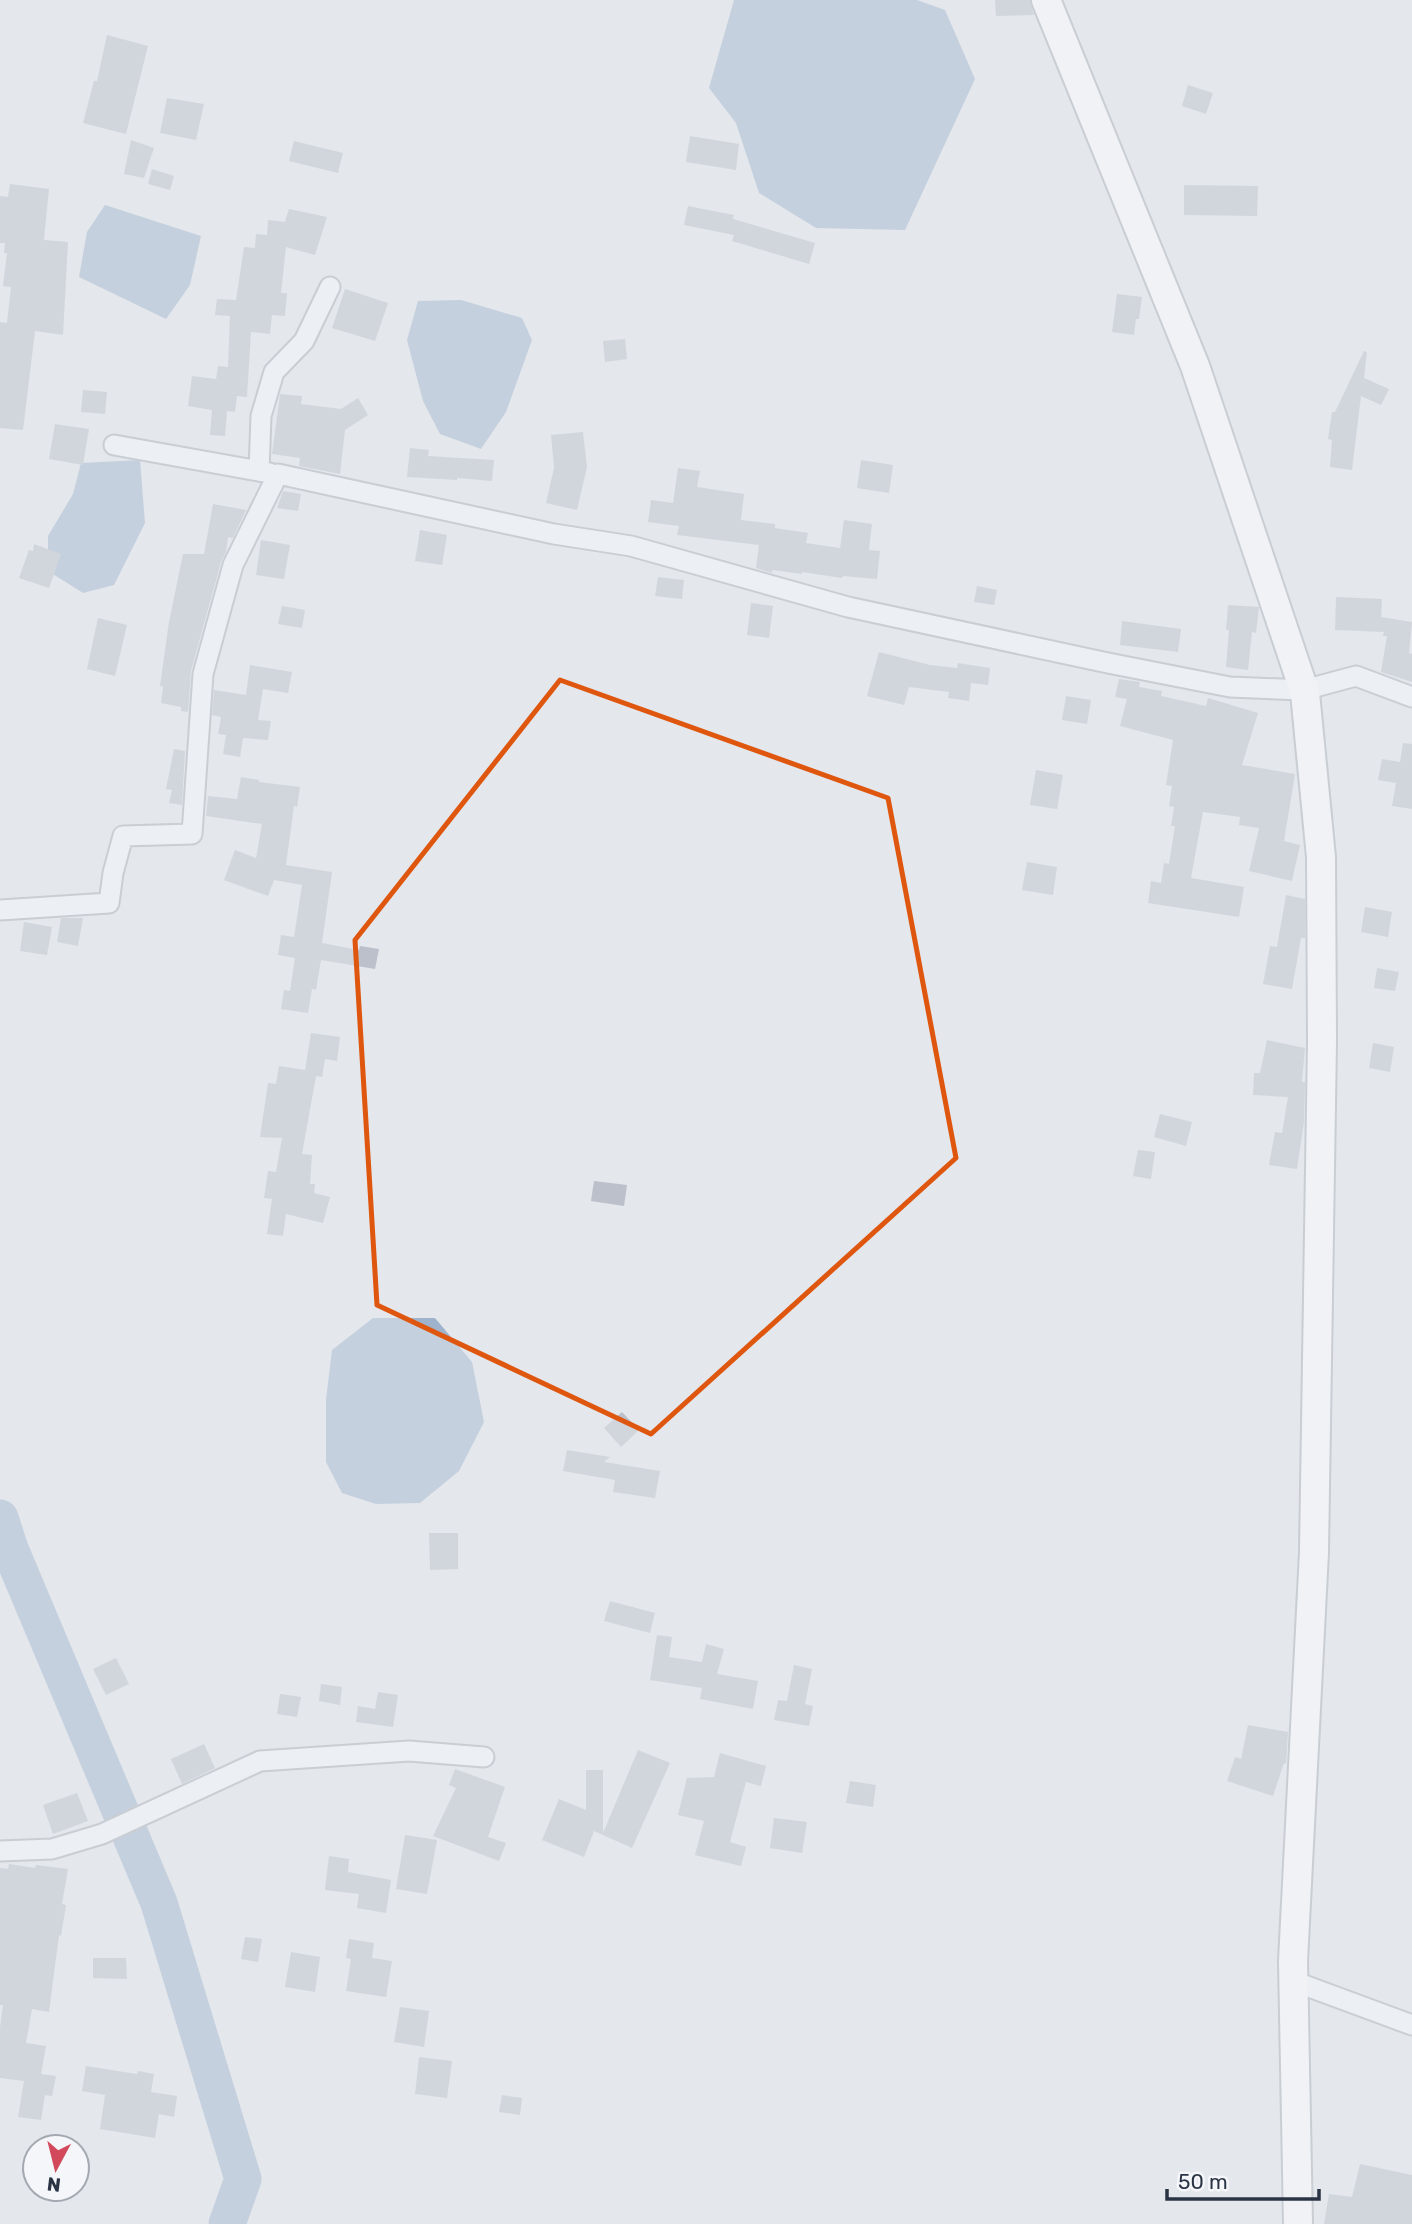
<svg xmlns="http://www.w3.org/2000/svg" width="1412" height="2224" font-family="Rubik,sans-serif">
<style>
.water{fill:#9fb4cc}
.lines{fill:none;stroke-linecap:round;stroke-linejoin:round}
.river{stroke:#9fb4cc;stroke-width:37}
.building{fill:#bbc0ca}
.minor-casing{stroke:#a9aeb7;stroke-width:23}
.secondary-casing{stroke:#a9aeb7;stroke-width:32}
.minor{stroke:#f7f8fa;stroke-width:19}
.secondary{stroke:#fff;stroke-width:28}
.marked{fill:none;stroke:#df570f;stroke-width:5;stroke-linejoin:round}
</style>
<rect width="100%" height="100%" fill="#e4e7ec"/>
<g class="water">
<polygon points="734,0 917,0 945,10 975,79 905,230 816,228 759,193 736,123 709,88"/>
<polygon points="105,205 201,236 190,285 166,319 79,277 87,232"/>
<polygon points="461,300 522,318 532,340 506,412 481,449 440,434 423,401 407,340 418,301"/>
<polygon points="140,460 145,523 114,585 83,593 48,571 48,536 73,494 81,463"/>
<polygon points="373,1318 435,1318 472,1362 484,1422 459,1471 420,1503 376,1504 342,1493 326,1462 326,1400 332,1350"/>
</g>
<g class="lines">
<polyline class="river" points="0,1518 10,1549 159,1903 243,2179 227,2224"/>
</g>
<g class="building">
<polygon points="995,0 1030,0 1034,15 996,16"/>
<polygon points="107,35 148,46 126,134 83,123 94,81 97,81"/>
<polygon points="1188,85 1213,93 1206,114 1182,106"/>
<polygon points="167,98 204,104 196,140 160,133"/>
<polygon points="690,136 739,144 736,170 686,162"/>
<polygon points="131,140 154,148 144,178 124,174"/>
<polygon points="294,141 343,153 338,173 289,161"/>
<polygon points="152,169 174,176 170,190 148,184"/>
<polygon points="10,184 49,189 44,240 68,242 63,335 35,331 23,430 0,428 0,322 7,323 11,287 3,286 7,253 4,253 5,243 0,243 0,196 8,197"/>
<polygon points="1184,185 1258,186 1257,216 1184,215"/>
<polygon points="688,206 734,215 733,219 815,243 809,264 732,241 734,235 684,225"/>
<polygon points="289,209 327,217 315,255 286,247 281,293 287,293 285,316 272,315 270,334 251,332 247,397 237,396 235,412 227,411 225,436 210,435 212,410 188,406 192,376 216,379 218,366 228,367 230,316 215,315 217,299 236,300 244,247 255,248 256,234 267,235 268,220 285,222"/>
<polygon points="345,289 388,303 375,341 332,328"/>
<polygon points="1117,294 1142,297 1139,319 1136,319 1134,335 1112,332"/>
<polygon points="625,339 627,359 605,362 603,341"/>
<polygon points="1364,351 1367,352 1364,378 1389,389 1381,405 1361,396 1352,470 1330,467 1332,440 1328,439 1332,412 1335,412"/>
<polygon points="83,390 107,392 105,414 81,412"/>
<polygon points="280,394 302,396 301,404 341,409 358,398 368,415 345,430 340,474 299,466 300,458 272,454"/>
<polygon points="55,424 89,429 83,465 49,459"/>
<polygon points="583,432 587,467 577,510 546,503 554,468 551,435"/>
<polygon points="410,448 429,450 428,456 494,460 492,481 457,478 457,480 407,477"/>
<polygon points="861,460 893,465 889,493 857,488"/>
<polygon points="678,468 700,471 697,487 744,494 741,520 775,524 775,528 808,533 806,543 840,548 844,520 872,524 869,550 880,551 877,579 843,576 842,578 802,572 802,574 772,570 772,573 756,568 759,545 677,535 679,526 648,522 651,500 673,503"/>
<polygon points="283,491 301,494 298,511 277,508"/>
<polygon points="213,504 246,510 233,538 228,537 226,552 221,562 191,671 188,712 181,711 181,707 161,703 163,687 160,686 169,622 183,554 204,554"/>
<polygon points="420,530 447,535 442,565 415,561"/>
<polygon points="261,540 290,545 284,579 256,575"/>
<polygon points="34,544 61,554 49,588 19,578 29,550 33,551"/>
<polygon points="658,577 684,580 682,599 655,596"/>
<polygon points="977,586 997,590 994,605 974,602"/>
<polygon points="1336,597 1382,599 1381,617 1412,622 1409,653 1412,654 1412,682 1381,672 1387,636 1383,636 1384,632 1335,630"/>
<polygon points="751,603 773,606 769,638 747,635"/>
<polygon points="1228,605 1259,607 1256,633 1252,632 1248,670 1226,667 1229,630 1226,630"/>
<polygon points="282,606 305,610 302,628 278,624"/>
<polygon points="98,618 127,625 115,676 87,669"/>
<polygon points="1122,621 1181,629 1178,652 1120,645"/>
<polygon points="879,652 930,665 957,668 958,663 990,668 988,685 971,683 969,701 948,698 949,692 909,687 904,705 867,696"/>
<polygon points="250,665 292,672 288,693 263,689 258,720 271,721 268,740 243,738 240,757 223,754 226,735 218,734 221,717 212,715 214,690 246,695"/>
<polygon points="1119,679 1140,682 1139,687 1162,691 1161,696 1206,706 1208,698 1258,713 1242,765 1295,774 1284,841 1300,845 1292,881 1249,871 1259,828 1239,825 1240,817 1203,812 1191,878 1244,887 1239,917 1148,903 1151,881 1161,883 1164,863 1169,864 1175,826 1171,826 1174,807 1169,806 1172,786 1166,785 1173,740 1120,726 1127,699 1115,697"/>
<polygon points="1066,696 1091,700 1087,724 1062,720"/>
<polygon points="1403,743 1412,744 1412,809 1392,806 1396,783 1378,780 1382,759 1400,762"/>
<polygon points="174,749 185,751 182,805 169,803 172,790 166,789"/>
<polygon points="1036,770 1063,775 1057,809 1030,805"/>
<polygon points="241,777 259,780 259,782 300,787 297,807 294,806 286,865 332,872 322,943 359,950 360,946 379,949 375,969 321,960 316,990 312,989 308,1013 281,1009 284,990 290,991 295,958 278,955 281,935 294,937 302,885 274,880 268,896 224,880 235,850 256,858 262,824 206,816 208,796 237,799"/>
<polygon points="1027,862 1057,867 1053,895 1022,890"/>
<polygon points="1286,895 1305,899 1305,938 1301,938 1292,989 1263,984 1270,946 1277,947"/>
<polygon points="1365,907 1392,912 1388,937 1361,932"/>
<polygon points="61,918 83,918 78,946 57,942"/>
<polygon points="24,922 52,927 47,955 20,951"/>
<polygon points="1377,968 1399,972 1395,991 1374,988"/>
<polygon points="311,1033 340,1037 337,1061 325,1059 322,1077 316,1076 302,1154 312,1155 310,1184 315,1184 314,1193 330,1197 323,1223 286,1214 283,1236 267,1234 272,1199 264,1198 268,1171 276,1172 282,1138 260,1137 268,1083 276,1084 279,1066 305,1070"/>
<polygon points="1267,1040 1305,1048 1302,1082 1305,1082 1304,1122 1297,1169 1269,1165 1275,1132 1282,1133 1288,1097 1253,1095 1254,1073 1260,1073"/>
<polygon points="1373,1043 1394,1047 1390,1072 1369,1068"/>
<polygon points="1160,1114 1192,1122 1186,1146 1154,1137"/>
<polygon points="1138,1150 1155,1152 1151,1179 1133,1176"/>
<polygon points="594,1181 627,1185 624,1206 591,1201"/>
<polygon points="622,1412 639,1430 621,1447 604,1428"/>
<polygon points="567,1450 610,1457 604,1462 660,1471 655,1498 613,1492 615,1480 563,1471"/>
<polygon points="429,1533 458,1533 458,1569 430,1570"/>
<polygon points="610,1601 655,1613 650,1633 604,1621"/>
<polygon points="657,1635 672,1637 669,1657 702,1662 706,1644 724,1649 717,1674 758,1681 753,1709 700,1699 702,1688 650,1680"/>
<polygon points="116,1658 129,1684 106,1695 93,1669"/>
<polygon points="794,1665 812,1669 805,1704 813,1706 809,1726 774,1720 778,1700 787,1701"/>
<polygon points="321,1684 342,1687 340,1705 319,1701"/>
<polygon points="378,1692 398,1695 393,1727 356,1722 358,1706 375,1709"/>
<polygon points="280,1694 301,1697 297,1717 277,1714"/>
<polygon points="1248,1725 1288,1732 1286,1764 1284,1763 1273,1796 1227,1781 1235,1757 1241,1759"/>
<polygon points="204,1744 215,1768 182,1784 171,1759"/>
<polygon points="638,1750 670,1763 632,1848 594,1831 584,1857 542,1840 559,1799 586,1810 586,1770 603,1770 603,1833"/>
<polygon points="720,1753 766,1766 761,1786 746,1782 730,1842 746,1847 741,1866 695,1855 704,1821 678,1815 687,1778 714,1777"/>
<polygon points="455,1769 505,1787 488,1837 506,1843 499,1861 433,1836 456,1788 449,1785"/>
<polygon points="850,1781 876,1785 873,1807 846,1803"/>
<polygon points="77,1793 88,1821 53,1834 43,1805"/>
<polygon points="774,1818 807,1822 802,1853 770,1848"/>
<polygon points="405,1835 437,1840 427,1894 396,1889"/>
<polygon points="329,1856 349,1859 348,1872 391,1880 386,1913 357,1908 359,1894 325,1890"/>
<polygon points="9,1864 35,1868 36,1865 68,1869 62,1904 66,1905 61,1936 59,1935 49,2012 32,2009 26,2043 46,2046 41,2074 56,2076 52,2096 45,2095 41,2120 18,2117 24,2081 0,2078 0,2027 3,2005 0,2005 0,1868 8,1869"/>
<polygon points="245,1937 262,1939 258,1962 241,1959"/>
<polygon points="349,1939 374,1943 372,1958 392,1961 386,1997 346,1991 351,1959 346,1958"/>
<polygon points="291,1952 320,1957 315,1992 285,1987"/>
<polygon points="93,1958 126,1958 127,1979 93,1978"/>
<polygon points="400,2007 429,2011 424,2047 394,2042"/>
<polygon points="419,2057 452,2061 447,2098 415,2094"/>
<polygon points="86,2066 137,2074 138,2071 154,2074 151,2092 177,2096 174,2117 159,2114 155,2138 100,2129 105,2095 82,2091"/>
<polygon points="502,2095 522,2098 520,2115 499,2112"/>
<polygon points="1360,2164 1412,2175 1412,2224 1324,2224 1329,2194 1352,2197"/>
</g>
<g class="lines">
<defs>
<g id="minor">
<polyline points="114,445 270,473"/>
<polyline points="259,471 261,416 274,372 304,341 330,287"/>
<polyline points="0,910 109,903 113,873 123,836 192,834 203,674 233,565 278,474 554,534 631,546 848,607 1108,663 1230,687 1304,690 1356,676 1412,697"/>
<polyline points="0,1851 52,1849 102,1834 260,1761 409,1751 484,1757"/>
<polyline points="1293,1981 1412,2025"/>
</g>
<polyline id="secondary" points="1046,0 1195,366 1305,693 1321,857 1322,1041 1314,1552 1293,1961 1298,2224"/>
</defs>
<use href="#minor" class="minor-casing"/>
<use href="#secondary" class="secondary-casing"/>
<use href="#minor" class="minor"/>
<use href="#secondary" class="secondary"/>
</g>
<path d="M0 0H1412V2224H0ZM560,680L888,798L956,1158L651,1434L377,1305L355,940Z" fill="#e4e7ec" fill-opacity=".55" fill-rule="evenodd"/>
<path class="marked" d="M560,680L888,798L956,1158L651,1434L377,1305L355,940Z"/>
<g transform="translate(56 2168) rotate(187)"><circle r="33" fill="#f4f6f9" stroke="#a4a8b1" stroke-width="2"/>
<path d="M0-5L12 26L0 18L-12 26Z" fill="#d1495b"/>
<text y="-10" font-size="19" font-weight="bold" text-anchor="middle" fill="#2b3445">N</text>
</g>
<path d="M1167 2189v10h152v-10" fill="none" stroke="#2b3445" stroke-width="3.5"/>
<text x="1178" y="2189" font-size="21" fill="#2b3445" stroke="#f4f6f9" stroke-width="5" paint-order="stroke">50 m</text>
</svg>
